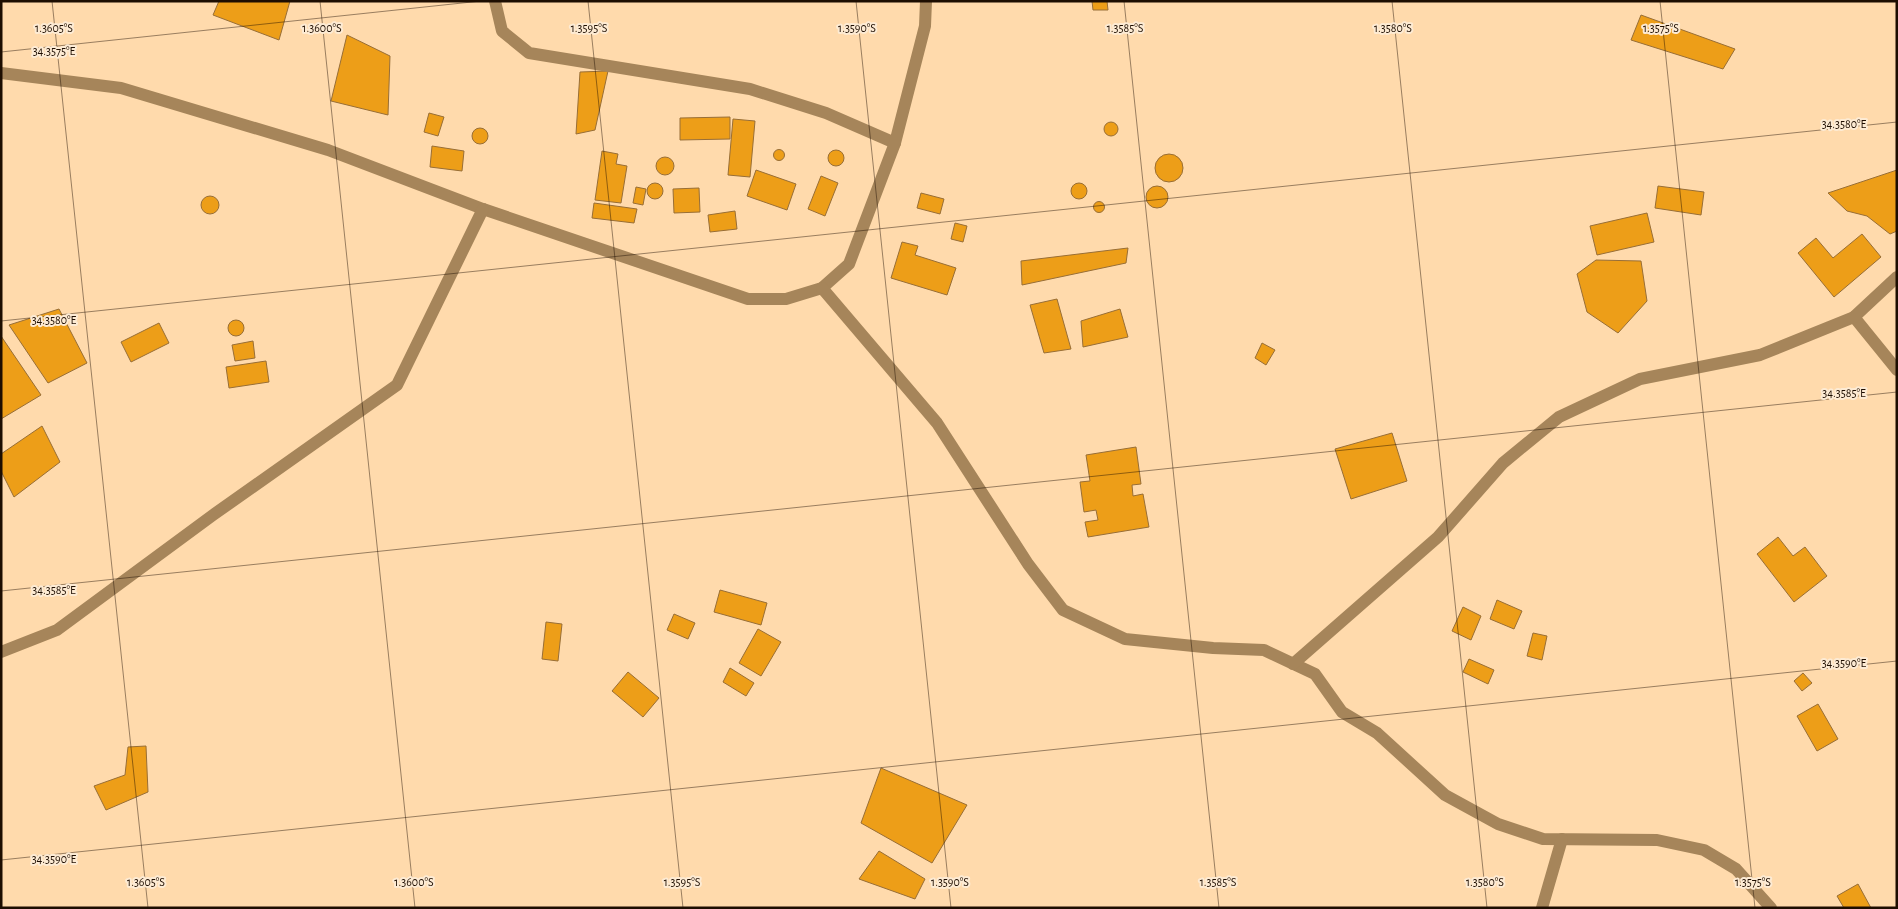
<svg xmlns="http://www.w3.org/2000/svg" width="1898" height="909" font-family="'Alegreya Sans',sans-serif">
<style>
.building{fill:#ed9e18;stroke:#986e36}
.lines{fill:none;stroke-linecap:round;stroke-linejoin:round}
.minor{stroke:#a6855a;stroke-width:12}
.ticks{fill:none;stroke:#1d0d00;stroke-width:1;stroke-opacity:0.45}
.ticks-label{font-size:12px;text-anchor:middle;fill:#1d0d00;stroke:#fdebd4;stroke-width:4;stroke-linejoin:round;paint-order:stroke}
</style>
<rect width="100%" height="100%" fill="#ffdaac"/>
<g class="building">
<polygon points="219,1 290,1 279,40 213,15"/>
<polygon points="1092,1 1107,1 1108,10 1093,10"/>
<polygon points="1641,15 1735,49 1723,69 1631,40"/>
<polygon points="347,35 390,56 388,115 331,101"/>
<polygon points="608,71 595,130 576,134 580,72"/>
<polygon points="429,113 444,117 438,136 424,132"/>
<polygon points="730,117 730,139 680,140 680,118"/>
<polygon points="733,119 755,121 750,177 728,175"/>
<circle cx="1111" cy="129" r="7"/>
<circle cx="480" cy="136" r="8"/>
<polygon points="432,146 464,151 462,171 430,167"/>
<circle cx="779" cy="155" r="5.5"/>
<circle cx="836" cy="158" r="8"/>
<polygon points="602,151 618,154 616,164 627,166 621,203 595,200"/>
<circle cx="1169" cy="168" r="14"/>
<circle cx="665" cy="166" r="9"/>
<polygon points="756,170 796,184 787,210 747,196"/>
<polygon points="1897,170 1897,231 1890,234 1867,216 1847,211 1828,193"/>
<polygon points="821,176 838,183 825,216 808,209"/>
<circle cx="655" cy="191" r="8"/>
<circle cx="1079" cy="191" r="8"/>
<polygon points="1658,186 1704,192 1701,215 1655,208"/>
<circle cx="1157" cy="197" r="11"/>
<polygon points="636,187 646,189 643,205 633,203"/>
<polygon points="699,188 700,212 674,213 673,189"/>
<polygon points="921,193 944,199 940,214 917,208"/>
<circle cx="210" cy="205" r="9"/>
<circle cx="1099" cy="207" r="5.5"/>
<polygon points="594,203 637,209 634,223 592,218"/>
<polygon points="735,211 737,229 710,232 708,215"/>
<polygon points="1647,213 1654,242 1597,255 1590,226"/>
<polygon points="955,223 967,226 963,242 951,239"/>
<polygon points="1862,234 1881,257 1834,297 1798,253 1816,238 1833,258"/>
<polygon points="902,242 918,246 915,255 956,268 947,295 891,278"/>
<polygon points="1128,248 1126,263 1022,285 1021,261"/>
<polygon points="1596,260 1641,261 1647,301 1618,333 1587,312 1577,274"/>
<polygon points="1057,299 1071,349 1044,353 1030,305"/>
<polygon points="59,309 87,363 48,383 9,325"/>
<polygon points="1120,309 1128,337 1083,347 1081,321"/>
<circle cx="236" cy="328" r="8"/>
<polygon points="159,323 169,343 131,362 121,342"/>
<polygon points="1,336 41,395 1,419"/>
<polygon points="253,341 255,358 235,361 232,345"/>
<polygon points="1262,343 1275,350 1266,365 1255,358"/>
<polygon points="266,361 269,382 229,388 226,367"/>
<polygon points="42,426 60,462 14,497 1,471 1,454"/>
<polygon points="1392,433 1407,481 1351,499 1335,449"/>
<polygon points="1136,447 1141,484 1132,485 1133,496 1143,494 1149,527 1088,537 1085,522 1098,520 1096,510 1084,512 1080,482 1090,481 1086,455"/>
<polygon points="1778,537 1793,556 1805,547 1827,576 1794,602 1757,554"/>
<polygon points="720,590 767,603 761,625 714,612"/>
<polygon points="1497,600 1522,611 1514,629 1490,619"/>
<polygon points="1463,607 1481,616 1471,640 1452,631"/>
<polygon points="674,614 695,623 688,639 667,630"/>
<polygon points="546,622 562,624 558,661 542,659"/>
<polygon points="758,629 781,642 761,676 739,663"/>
<polygon points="1533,633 1547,636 1542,660 1527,656"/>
<polygon points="1469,659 1494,670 1488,684 1463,672"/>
<polygon points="730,668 754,683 746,696 723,682"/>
<polygon points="628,672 659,698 643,717 612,691"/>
<polygon points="1803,673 1812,683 1802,691 1794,681"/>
<polygon points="1818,704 1838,739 1817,751 1797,716"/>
<polygon points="146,746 148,792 106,810 94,786 125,775 128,747"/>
<polygon points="881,768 967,805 932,863 861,823"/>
<polygon points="879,851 925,879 915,899 859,879"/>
<polygon points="1858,884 1871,908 1844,908 1837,896"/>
</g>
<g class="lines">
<g class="minor">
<polyline points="495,1 502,31 529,53 750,89 826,113 895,143"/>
<polyline points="1,73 121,88 328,150 483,209 748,299 786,299 822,288 849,264 895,143 925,26 926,1"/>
<polyline points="822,288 937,423 1028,564 1063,610 1125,639 1213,648 1264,650 1315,674 1342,712 1377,733 1445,795 1498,824 1543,839 1657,840 1704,850 1736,869 1771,908"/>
<polyline points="1854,317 1897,370"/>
<polyline points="1,652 57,630 213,515 397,385 483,209"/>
<polyline points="1293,664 1438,537 1503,463 1559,417 1640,379 1760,355 1854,317 1897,277"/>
<polyline points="1542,908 1562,839"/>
</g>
</g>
<path class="ticks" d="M52,1L148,908M320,1L415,908M588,1L683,908M856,1L951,908M1124,1L1219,908M1392,1L1487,908M1660,1L1755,908M1,52L481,1M1,321L1897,122M1,591L1897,392M1,860L1897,661"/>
<g class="ticks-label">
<text x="54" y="32">1.3605°S</text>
<text x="322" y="32">1.3600°S</text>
<text x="589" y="32">1.3595°S</text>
<text x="857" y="32">1.3590°S</text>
<text x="1125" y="32">1.3585°S</text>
<text x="1393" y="32">1.3580°S</text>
<text x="1661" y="32">1.3575°S</text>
<text x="54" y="55">34.3575°E</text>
<text x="1844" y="128">34.3580°E</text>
<text x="54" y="324">34.3580°E</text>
<text x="1844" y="397">34.3585°E</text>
<text x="54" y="594">34.3585°E</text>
<text x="1844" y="667">34.3590°E</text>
<text x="54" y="863">34.3590°E</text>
<text x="146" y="886">1.3605°S</text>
<text x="414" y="886">1.3600°S</text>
<text x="682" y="886">1.3595°S</text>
<text x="950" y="886">1.3590°S</text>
<text x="1218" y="886">1.3585°S</text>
<text x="1485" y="886">1.3580°S</text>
<text x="1753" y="886">1.3575°S</text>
</g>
<rect width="1898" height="909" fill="none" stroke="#1d0d00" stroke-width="5"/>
</svg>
